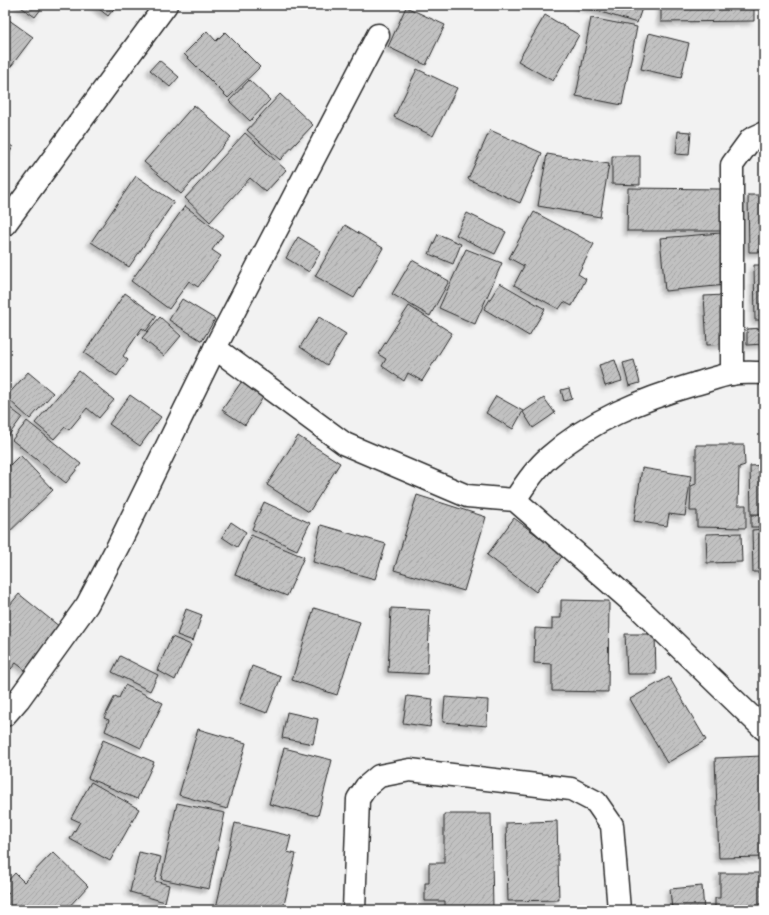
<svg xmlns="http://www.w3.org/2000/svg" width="769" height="915" font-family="'Indie Flower',sans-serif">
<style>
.building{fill:url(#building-hatch);stroke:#2b2b2b;filter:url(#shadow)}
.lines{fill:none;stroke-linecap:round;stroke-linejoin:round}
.minor-casing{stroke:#2b2b2b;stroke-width:25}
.minor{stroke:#fff;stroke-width:22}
</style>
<defs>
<pattern id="building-hatch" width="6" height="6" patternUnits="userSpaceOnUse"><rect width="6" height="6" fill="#c1c1c1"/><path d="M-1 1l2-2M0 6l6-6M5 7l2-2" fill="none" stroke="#a6a6a6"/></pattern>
<filter id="shadow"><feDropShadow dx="-3.5" dy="3.5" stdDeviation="2" flood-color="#0004"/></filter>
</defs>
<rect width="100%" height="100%" fill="#f2f2f2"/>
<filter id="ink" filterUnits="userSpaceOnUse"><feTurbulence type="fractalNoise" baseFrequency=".025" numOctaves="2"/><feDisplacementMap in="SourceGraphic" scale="8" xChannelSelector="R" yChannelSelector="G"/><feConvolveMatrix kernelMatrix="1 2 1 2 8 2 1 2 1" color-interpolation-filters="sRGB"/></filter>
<g filter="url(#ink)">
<g class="building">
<polygon points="18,5 44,5 35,17"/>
<polygon points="94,5 117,5 108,16"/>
<polygon points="578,5 643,5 637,23"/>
<polygon points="661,5 754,5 754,21 661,22"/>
<polygon points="406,7 445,25 426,65 388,47"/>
<polygon points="545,15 579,35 553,81 518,61"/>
<polygon points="5,17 33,37 6,73 5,72"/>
<polygon points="591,18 637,27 622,105 576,96"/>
<polygon points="207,31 216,41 225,32 260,67 228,98 184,54"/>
<polygon points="649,33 689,43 681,78 641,69"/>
<polygon points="159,60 179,77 170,87 150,70"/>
<polygon points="417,69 457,88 433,136 394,117"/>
<polygon points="249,80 270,100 250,121 229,101"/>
<polygon points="280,94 313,125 280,160 247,130"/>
<polygon points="194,105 231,137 181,194 144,162"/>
<polygon points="490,130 542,153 520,203 468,179"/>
<polygon points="678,131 691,132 689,155 676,154"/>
<polygon points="245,133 286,170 266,192 250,178 210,222 185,198"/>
<polygon points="5,142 13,147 5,160"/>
<polygon points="547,154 609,164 600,217 538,206"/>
<polygon points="612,156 640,156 640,185 612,184"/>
<polygon points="136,176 174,202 129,267 91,242"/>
<polygon points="628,188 723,189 723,231 627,231"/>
<polygon points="748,195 764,195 764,252 749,252"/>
<polygon points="185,206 223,235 212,250 221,256 198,287 189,281 169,309 131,281"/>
<polygon points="534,212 594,244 578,274 586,279 572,306 564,302 559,309 514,285 524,266 509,258"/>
<polygon points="467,213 506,232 495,254 456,235"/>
<polygon points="345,225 383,248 354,298 315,276"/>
<polygon points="721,233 726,285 665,291 660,238"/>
<polygon points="438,234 461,244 453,264 429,254"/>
<polygon points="298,237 321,251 309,272 286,258"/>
<polygon points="466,249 502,263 475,324 439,308"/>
<polygon points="412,260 449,281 430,316 392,294"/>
<polygon points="754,265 764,265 764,320 755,320"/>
<polygon points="500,283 545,309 529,336 484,309"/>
<polygon points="125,293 157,316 146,331 142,328 123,356 128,360 117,376 84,353"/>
<polygon points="724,295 727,344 707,345 704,296"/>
<polygon points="182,299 215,319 202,341 169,320"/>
<polygon points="409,306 452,333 422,381 408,373 404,381 382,366 386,359 378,354"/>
<polygon points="160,317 181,336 164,356 142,338"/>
<polygon points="319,317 346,334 327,365 300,347"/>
<polygon points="763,328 764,344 747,345 747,329"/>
<polygon points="615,360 622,381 605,386 599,365"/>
<polygon points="634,360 640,383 629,386 623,363"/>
<polygon points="79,371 114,400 99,418 87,408 69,430 65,427 54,439 35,423"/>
<polygon points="28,372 53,393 30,419 6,397"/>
<polygon points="242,381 264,396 245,425 222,410"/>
<polygon points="569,388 572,399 564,401 561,390"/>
<polygon points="130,395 161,417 140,446 109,424"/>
<polygon points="496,396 523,411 513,429 486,413"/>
<polygon points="544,398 555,413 533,428 523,412"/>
<polygon points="5,404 22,417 6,439 5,438"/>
<polygon points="27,421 81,464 66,483 12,440"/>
<polygon points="298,436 340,463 309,512 267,485"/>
<polygon points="696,445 744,445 745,465 739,467 738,505 746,505 746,528 697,527 697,511 690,511 691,486 696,484"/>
<polygon points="20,455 53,490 5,536 5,470"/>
<polygon points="764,465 764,514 751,514 750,466"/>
<polygon points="642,468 691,476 685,516 669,514 667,526 634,521"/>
<polygon points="417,495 486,517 464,591 394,570"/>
<polygon points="264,502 310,523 297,550 252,529"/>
<rect x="751" y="515" width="13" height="12"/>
<polygon points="514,518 563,555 536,592 487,555"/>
<polygon points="231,522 246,532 237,547 222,537"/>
<polygon points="321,525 386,544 375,579 313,562"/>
<polygon points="764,529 764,572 753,572 752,530"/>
<polygon points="741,533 742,562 707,563 706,534"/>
<polygon points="251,535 304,557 287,596 235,575"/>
<polygon points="19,594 60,627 25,670 16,663 11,669 5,664 5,611"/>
<polygon points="561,600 609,601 608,692 552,691 552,664 534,663 535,628 552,629 552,618 561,618"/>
<polygon points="314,608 360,622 337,695 292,680"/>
<polygon points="391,608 430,610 427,674 388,672"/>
<polygon points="186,609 202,615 193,641 177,635"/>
<polygon points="625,634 655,634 656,674 627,674"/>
<polygon points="172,637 191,645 175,680 157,670"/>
<polygon points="120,656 158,675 150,691 112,672"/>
<polygon points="252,666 281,677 267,713 239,703"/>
<polygon points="669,677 706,740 667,763 630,699"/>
<polygon points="125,685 163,703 141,748 105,731 109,720 104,718 115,696 119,698"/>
<polygon points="407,696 433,699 430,727 403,723"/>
<polygon points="445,697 488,700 487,726 443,722"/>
<polygon points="287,712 318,719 313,744 282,738"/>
<polygon points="198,729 246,743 227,809 179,795"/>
<polygon points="103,740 154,762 137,799 88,778"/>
<polygon points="284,748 332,760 318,816 269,804"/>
<polygon points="762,756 764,857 719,858 715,758"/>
<polygon points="91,782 139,809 110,861 70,839 80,822 71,818"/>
<polygon points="177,803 225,813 209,889 161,879"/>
<polygon points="444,814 491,814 493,908 445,909 445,901 425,901 425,883 429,883 429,863 444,863"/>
<polygon points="557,821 559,900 508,901 506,823"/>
<polygon points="235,823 291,836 287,852 296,854 283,909 275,907 275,910 226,910 216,908"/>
<polygon points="53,852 88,886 66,910 9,910 5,906 5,897 9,893 5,889 5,884 15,873 24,882"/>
<polygon points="139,852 161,857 155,881 169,885 165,902 130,892"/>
<polygon points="720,873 764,873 764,910 715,910 715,898 720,898"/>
<polygon points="702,886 704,910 672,910 670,889"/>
<polygon points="166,903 194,910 165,910"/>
</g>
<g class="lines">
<defs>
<g id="minor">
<polyline points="5,224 166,5"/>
<polyline points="215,348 378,35"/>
<polyline points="732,374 732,165 751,139 764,133"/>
<path d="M515,500C525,484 535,469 549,457C591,420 643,399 695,384C707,381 719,376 731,374C741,372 753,373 764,373"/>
<polyline points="5,715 19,699 87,605 118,546 215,348 345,444 467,496 515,500 640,609 764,729"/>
<polyline points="354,910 358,799 366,787 379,776 410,770 571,789 596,802 612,825 619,910"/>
</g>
</defs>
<use href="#minor" class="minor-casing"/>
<use href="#minor" class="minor"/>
</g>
</g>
<rect width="769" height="915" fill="none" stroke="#fff" stroke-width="20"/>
<rect x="10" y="10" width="749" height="895" fill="none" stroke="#2b2b2b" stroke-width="1.5" filter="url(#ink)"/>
</svg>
